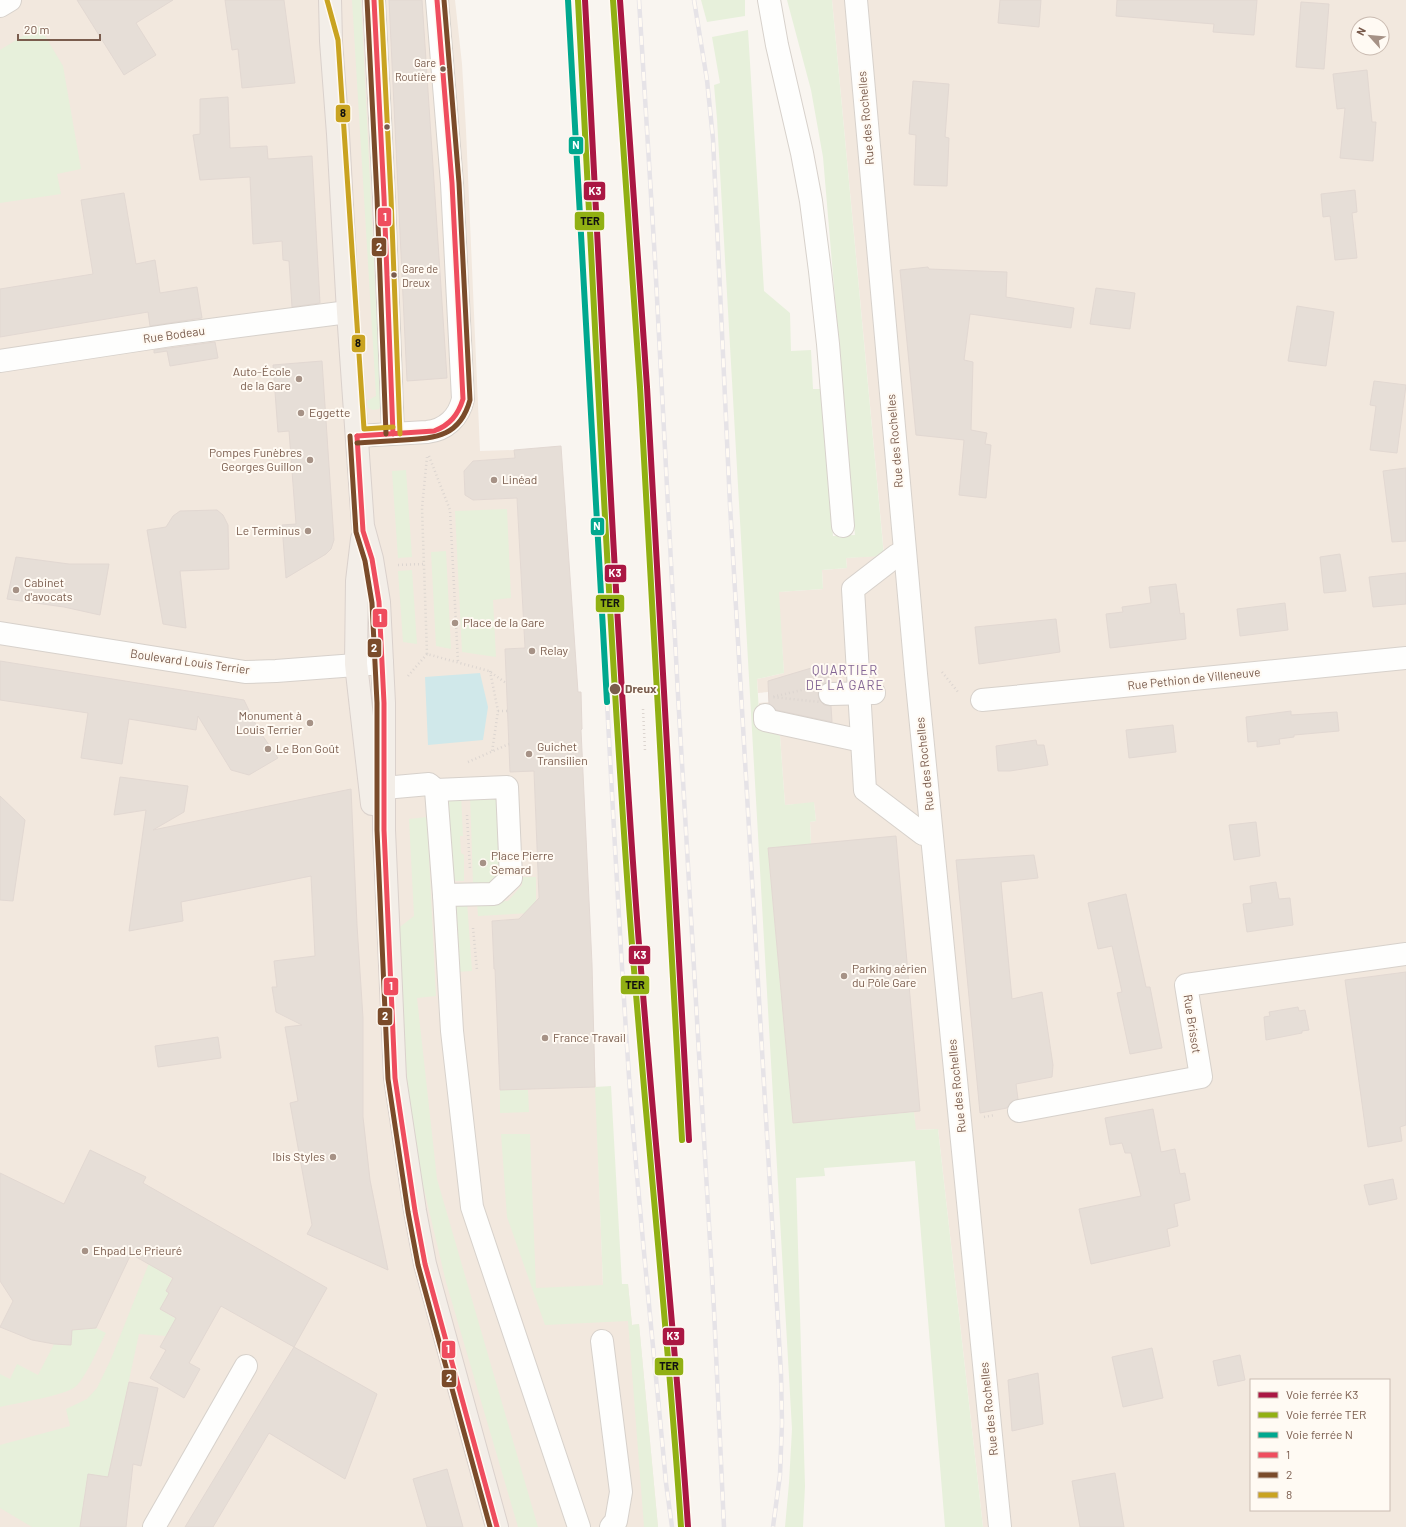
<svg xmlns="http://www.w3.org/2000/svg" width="1406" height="1527" font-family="Barlow,sans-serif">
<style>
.residential{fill:#f2e8de;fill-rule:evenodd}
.green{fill:#e7f0db}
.water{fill:#d0e8ea}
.building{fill:#e6ded7;stroke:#e2d8d2}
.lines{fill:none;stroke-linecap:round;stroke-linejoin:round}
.minor-casing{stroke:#d7d1cb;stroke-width:24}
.major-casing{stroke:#dad1cc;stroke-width:24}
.path{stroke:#dcd5d0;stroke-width:2.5;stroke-dasharray:1 3;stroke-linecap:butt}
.minor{stroke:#fefefd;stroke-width:22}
.major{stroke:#f3eee8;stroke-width:22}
.rail-casing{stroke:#e6e3e7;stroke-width:4.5}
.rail{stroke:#fffaf3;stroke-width:3;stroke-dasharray:9;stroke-linecap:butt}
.bus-1-casing{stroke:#fffaf3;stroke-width:8}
.bus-2-casing{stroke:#fffaf3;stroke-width:8}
.bus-3-casing{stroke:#fffaf3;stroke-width:8}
.bus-1{stroke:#ef4d5e;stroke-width:5}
.bus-2{stroke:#7a4b2a;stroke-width:5}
.bus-3{stroke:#c9a321;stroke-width:5}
.rail-1-casing{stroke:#fffaf3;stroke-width:9}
.rail-2-casing{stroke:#fffaf3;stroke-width:9}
.rail-3-casing{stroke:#fffaf3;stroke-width:9}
.rail-1{stroke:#aa1743;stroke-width:6}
.rail-2{stroke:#91b013;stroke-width:6}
.rail-3{stroke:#00a88f;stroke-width:6}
.bus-dot{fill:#7a5c4d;stroke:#fffaf3;stroke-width:1.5}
.poi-dot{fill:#a69286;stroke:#fffaf3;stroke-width:1.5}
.labels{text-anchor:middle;stroke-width:4;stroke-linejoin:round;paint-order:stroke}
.bus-label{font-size:11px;fill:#7a5c4d;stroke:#fffaf3;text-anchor:end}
.street-label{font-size:12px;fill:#7a5c4d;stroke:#fffaf3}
.poi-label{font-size:12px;fill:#7a5c4d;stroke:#fffaf3;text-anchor:start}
.stop-label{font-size:12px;font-weight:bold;fill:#7a5c4d;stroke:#fffaf3;text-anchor:start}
.neighbourhood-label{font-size:13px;letter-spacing:1px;fill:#846695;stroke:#fffaf3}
.line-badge{stroke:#fffaf3;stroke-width:1.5}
.badge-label{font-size:11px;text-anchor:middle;font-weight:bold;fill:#fff}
.pale-badge-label{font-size:11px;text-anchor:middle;font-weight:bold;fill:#111}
</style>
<rect width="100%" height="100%" fill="#f9f5f0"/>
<g class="residential">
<polygon points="0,0 455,0 462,64 466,130 480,451 514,450 515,458 473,461 464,471 465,494 473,500 517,498 525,648 506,649 505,659 534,771 539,906 521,919 492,921 494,968 592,984 603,1285 628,1284 632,1325 639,1324 658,1527 0,1527"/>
<path d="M832,0H1406V1527H983L938,1129L915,1130L914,1112L793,1123L768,848L811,844L810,822L816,821L814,803L785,805L780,736L760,730L759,703L769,702L768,692L758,693L757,679L784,673L778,592L823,589L822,570L847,568L846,558L884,555ZM1358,24H1382V48H1358ZM1251,1380H1389V1510H1251Z"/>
</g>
<g class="green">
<polygon points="352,0 361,0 381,404 379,409 373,410 368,408 367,401 376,396 375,378"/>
<polygon points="701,0 745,0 745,16 707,22"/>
<polygon points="787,0 832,0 884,556 846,558 847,568 822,570 823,589 779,592 784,673 757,679 760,729 769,729 780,736 785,805 814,802 816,821 810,822 811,844 768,848 793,1123 914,1112 916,1130 938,1129 983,1527 945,1527 915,1161 824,1168 825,1176 796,1178 805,1486 803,1527 785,1527 789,1483 792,1429 717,119 714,85 720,83 712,37 748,30 764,291 790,313 791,351 811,350 813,389 822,389 833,536 855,535 823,157 811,90"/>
<polygon points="39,26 63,66 81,169 57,174 61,194 0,203 0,50"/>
<polygon points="406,470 412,557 398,558 392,471"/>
<polygon points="507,509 511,598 493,600 496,657 462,652 455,511"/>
<polygon points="446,551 451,649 436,646 431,552"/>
<polygon points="412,570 417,644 403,642 398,571"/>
<polygon points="497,793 502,875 495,883 473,884 470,795"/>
<polygon points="461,795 463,836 460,836 461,853 464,855 464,881 456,881 450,876 445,796"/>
<polygon points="427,817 436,996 417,998 437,1179 538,1527 518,1527 446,1282 423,1185 408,1091 400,991 396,930 414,916 409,819"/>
<polygon points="522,877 536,877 536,901 531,913 478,916 477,902 508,901 522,885"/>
<polygon points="467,902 472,971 455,972 452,903"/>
<polygon points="611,1086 622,1284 628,1284 632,1325 639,1324 658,1527 644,1527 628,1321 545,1325 507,1217 501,1134 530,1134 536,1288 603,1285 595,1087"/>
<polygon points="500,1090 528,1090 529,1112 500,1113"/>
<polygon points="153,1253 167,1265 162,1272 172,1279 166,1291 169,1293 160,1309 176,1319 166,1336 139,1334 108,1477 88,1474 80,1527 32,1527 0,1508 0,1445 70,1426 66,1409 87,1399 97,1388 111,1359"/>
<path d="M96,1328L106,1333C98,1347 87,1377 75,1387C64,1396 16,1403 0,1407V1374L10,1379L17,1364L38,1375L54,1344L71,1345L72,1330Z"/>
</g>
<polygon class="water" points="480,673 488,707 483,740 428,745 425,677"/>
<g class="building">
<polygon points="77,0 173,0 136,23 156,55 124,75"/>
<polygon points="225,0 284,0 295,83 242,88 238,49 232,50"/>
<polygon points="389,0 422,0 447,378 407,381"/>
<polygon points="1000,0 1041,0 1039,27 998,23"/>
<polygon points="1117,0 1257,0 1254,35 1213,32 1214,24 1116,16"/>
<polygon points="1301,2 1329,4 1324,69 1296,67"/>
<polygon points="1367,70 1372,122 1376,122 1373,161 1340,158 1345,108 1337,109 1333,74"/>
<polygon points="913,81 949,84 945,137 949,138 947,186 914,185 916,135 909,134"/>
<polygon points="228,97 230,148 267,146 268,159 312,156 320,303 292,307 289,261 283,260 282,241 253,244 250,177 200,180 193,135 200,134 200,99"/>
<polygon points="1355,190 1357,212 1352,213 1357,258 1335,260 1330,216 1323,217 1321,194"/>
<polygon points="124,193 136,264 155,260 160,293 197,287 202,318 150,326 148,312 0,337 0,289 93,274 81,200"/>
<polygon points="928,267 929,269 1007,272 1006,297 1074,308 1071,328 970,314 964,360 973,362 971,430 987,433 985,444 991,445 986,498 959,495 964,440 916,435 900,270"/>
<polygon points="1096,288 1135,293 1130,329 1090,324"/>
<polygon points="1297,306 1334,312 1326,366 1288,361"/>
<polygon points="215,342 218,358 170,366 167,351 154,353 154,350"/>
<polygon points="322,361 334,540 331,549 326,554 286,578 282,525 296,524 289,431 278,432 273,365"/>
<polygon points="1374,381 1406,385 1397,453 1370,450 1376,406 1370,405"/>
<polygon points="561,446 578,692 581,692 582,729 581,730 592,964 595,1087 500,1090 495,969 494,969 492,921 519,919 539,898 534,771 510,772 505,649 525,648 517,498 473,500 465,495 464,471 473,461 515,458 514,450"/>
<polygon points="1406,468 1406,541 1392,542 1383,471"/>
<polygon points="217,510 223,515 228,525 229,569 180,571 186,628 163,624 147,530 166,527 173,516 180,511"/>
<polygon points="1340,554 1346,591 1324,593 1320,557"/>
<polygon points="16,557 69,564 109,564 100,615 64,607 7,599"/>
<polygon points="1406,573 1406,604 1373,607 1369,577"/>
<polygon points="1176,584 1180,614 1184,613 1186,639 1110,648 1106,614 1123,612 1122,607 1151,603 1149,587"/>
<polygon points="1285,603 1288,630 1240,636 1237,609"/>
<polygon points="1056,619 1060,652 979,664 975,627"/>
<polygon points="0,661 244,700 258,729 278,758 249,775 231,770 198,716 196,730 129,719 122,764 81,758 88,713 0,700"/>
<polygon points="828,663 829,682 823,684 819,688 818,695 820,701 824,705 831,706 832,722 776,710 769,704 768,681"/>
<polygon points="1291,711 1291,715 1337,712 1339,731 1294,735 1294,737 1279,739 1280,744 1257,747 1257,741 1248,742 1246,717"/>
<polygon points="1173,725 1176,752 1129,758 1126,730"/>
<polygon points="1036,740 1037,745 1044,745 1048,765 1010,771 998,771 996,746"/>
<polygon points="120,777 188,786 184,812 153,830 351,789 357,925 363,1018 363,1117 370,1180 388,1270 307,1234 312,1225 290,1103 298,1101 285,1027 302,1025 276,1012 272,987 277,987 274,961 315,956 311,876 181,902 183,921 129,931 146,810 114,815"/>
<polygon points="0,796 25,820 13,901 0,900"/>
<polygon points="1256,822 1260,856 1234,860 1229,825"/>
<polygon points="896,836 920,1111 793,1123 768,848"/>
<polygon points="1034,855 1038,878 1001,882 1012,999 1042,992 1053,1065 1052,1077 1016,1084 1018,1099 1011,1102 1007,1108 980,1113 956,860"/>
<polygon points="1276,882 1279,899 1290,898 1293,925 1247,932 1243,904 1252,903 1250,886"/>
<polygon points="1126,894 1146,987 1150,987 1162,1048 1130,1054 1117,993 1122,992 1112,946 1098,949 1088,903"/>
<polygon points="1406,972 1406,1125 1400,1127 1402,1141 1368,1147 1345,980"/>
<polygon points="1298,1007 1299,1011 1305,1010 1309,1030 1302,1031 1302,1033 1266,1040 1264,1017 1270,1016 1269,1012"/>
<polygon points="218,1037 221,1058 158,1067 155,1046"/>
<polygon points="1153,1109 1161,1152 1175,1149 1180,1174 1185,1173 1190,1200 1174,1204 1178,1226 1167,1229 1170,1246 1091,1264 1079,1209 1141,1196 1131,1153 1125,1153 1122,1143 1110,1145 1105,1118"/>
<polygon points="90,1150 146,1177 143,1183 327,1288 294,1347 221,1306 189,1363 200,1369 184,1398 150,1378 166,1350 160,1347 176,1318 160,1309 169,1293 166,1291 173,1278 131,1254 96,1328 72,1330 71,1345 54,1344 32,1340 0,1327 13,1301 0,1281 0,1173 64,1204"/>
<polygon points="1393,1179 1397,1199 1369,1205 1364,1185"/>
<polygon points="294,1347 377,1394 345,1479 269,1433 213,1527 185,1527"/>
<polygon points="1152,1348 1163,1398 1123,1407 1112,1357"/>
<polygon points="1240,1355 1245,1380 1218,1386 1213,1361"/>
<polygon points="1038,1373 1043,1424 1012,1431 1008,1380"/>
<polygon points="129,1382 158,1388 141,1466 133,1464 126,1527 80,1527 88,1474 108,1477"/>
<polygon points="447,1469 463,1527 427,1527 413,1479"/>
<polygon points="1115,1473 1124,1527 1080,1527 1072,1481"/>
</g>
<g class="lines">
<defs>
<g id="minor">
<polyline points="374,0 384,197 393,434"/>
<polyline points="769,0 777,45 802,153 811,201 820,271 828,344 843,526"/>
<polyline points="856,0 916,674 1000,1527"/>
<polyline points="0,6 10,0"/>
<polyline points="0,361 171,335 348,312"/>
<path d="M357,436L427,432C446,430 459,417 463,399L452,183L437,0"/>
<polyline points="897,555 853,589 865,790 923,834"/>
<polyline points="0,633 245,672 276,671 382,663"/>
<polyline points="830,694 874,693"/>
<polyline points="982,700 1406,658"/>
<polyline points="765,715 765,720 862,741"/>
<polyline points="384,788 429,784 436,790 507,787 511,878 494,894 444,895"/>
<polyline points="436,790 444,895 452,1031 472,1207 579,1527"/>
<polyline points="1019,1111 1201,1077 1186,985 1406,954"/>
<polyline points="602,1341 621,1492 616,1521 611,1527"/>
<polyline points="154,1527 246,1366"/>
</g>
<g id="major">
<polyline points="330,0 331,41 338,134 348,312 363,526 372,559 379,602 384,703 384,830 395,1078 415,1211 425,1264 497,1527"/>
<polyline points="362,539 357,581 356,664 372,804"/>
</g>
</defs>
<use href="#minor" class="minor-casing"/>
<use href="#major" class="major-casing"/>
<g class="path">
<polyline points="429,456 450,510 458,662"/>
<polyline points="427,457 422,508 427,654 489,671 506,683"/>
<polyline points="398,565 423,564"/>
<polyline points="490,671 498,711 492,752"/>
<polyline points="942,672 958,692"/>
<polyline points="408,676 427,654"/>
<polygon points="819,686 830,694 820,702 772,697"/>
<polyline points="643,709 645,751"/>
<polyline points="498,711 508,711"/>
<polyline points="468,762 509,744"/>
<polyline points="467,815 470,869"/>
<polyline points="473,928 477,970"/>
<polyline points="984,1117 995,1115"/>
</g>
<use href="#minor" class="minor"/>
<use href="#major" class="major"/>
<defs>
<g id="rail">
<polyline points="639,0 655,260 678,695 714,1310 724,1527"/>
<polyline points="694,0 707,80 713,139 730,505 781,1374 782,1423 780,1475 773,1527"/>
<path d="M607,702C614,832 621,961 630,1091C640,1222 654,1352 666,1483L672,1527"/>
</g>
</defs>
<use href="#rail" class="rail-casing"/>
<use href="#rail" class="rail"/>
<defs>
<g id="bus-1">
<polyline points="374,0 384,197 393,434"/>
<polyline points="357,436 363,531 372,559 379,602 384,703 384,830 395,1078 415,1211 425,1264 497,1527"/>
<path d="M357,436L434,431C450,425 458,415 463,399L452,183L437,0"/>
</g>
<g id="bus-2">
<polyline points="367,0 377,197 386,434"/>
<polyline points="350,436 356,532 365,561 372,603 377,703 377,830 388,1079 408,1212 418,1265 490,1527"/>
<path d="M357,443C373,442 389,441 404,440C437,438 460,436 470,400L459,183L444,0"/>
</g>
<g id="bus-3">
<polyline points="327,0 338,40 364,429 393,427"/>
<polyline points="381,0 391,197 400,434"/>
</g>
</defs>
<use href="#bus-1" class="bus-1-casing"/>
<use href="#bus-2" class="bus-2-casing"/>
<use href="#bus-3" class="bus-3-casing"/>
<use href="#bus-1" class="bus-1"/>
<use href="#bus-2" class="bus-2"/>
<use href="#bus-3" class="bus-3"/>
<defs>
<g id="rail-1">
<path d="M585,0C601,297 614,594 635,891C650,1103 674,1315 688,1527"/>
<polyline points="620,0 647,387 689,1140"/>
</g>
<g id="rail-2">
<path d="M578,0C594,297 607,594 628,891C643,1103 667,1315 681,1527"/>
<polyline points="613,0 640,387 682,1140"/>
</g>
<polyline id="rail-3" points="568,0 607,702"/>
</defs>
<use href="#rail-1" class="rail-1-casing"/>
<use href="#rail-2" class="rail-2-casing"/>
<use href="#rail-3" class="rail-3-casing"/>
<use href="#rail-1" class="rail-1"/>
<use href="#rail-2" class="rail-2"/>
<use href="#rail-3" class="rail-3"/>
</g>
<g class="bus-dot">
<circle cx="443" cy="69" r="3.5"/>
<circle cx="387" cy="127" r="3.5"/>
<circle cx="394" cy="275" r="3.5"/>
<circle cx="615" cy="689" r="6"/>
</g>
<g class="poi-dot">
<circle cx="299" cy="379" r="4"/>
<circle cx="301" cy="413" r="4"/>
<circle cx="310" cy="460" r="4"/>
<circle cx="494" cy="480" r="4"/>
<circle cx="308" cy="531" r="4"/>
<circle cx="16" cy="590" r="4"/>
<circle cx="455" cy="623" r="4"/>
<circle cx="532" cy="651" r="4"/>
<circle cx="310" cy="723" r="4"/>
<circle cx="268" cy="749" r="4"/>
<circle cx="529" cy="754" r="4"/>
<circle cx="483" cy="863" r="4"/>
<circle cx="844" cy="976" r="4"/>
<circle cx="545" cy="1038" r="4"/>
<circle cx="333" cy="1157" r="4"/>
<circle cx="85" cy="1251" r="4"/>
</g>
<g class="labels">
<g class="bus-label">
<text x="436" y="67">Gare<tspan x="436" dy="14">Routière</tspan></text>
<text x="402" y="273" text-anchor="start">Gare de<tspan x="402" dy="14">Dreux</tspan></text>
</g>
<g class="street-label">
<text transform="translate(866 118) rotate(-95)" y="4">Rue des Rochelles</text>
<text transform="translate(174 335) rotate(-8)" y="4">Rue Bodeau</text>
<text transform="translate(895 441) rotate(-95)" y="4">Rue des Rochelles</text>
<text transform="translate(190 662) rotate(8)" y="4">Boulevard Louis Terrier</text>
<text transform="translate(1194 679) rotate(-6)" y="4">Rue Pethion de Villeneuve</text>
<text transform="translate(925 764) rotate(-96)" y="4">Rue des Rochelles</text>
<text transform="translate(1192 1024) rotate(81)" y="4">Rue Brissot</text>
<text transform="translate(957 1086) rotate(-96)" y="4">Rue des Rochelles</text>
<text transform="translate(989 1409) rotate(-96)" y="4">Rue des Rochelles</text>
</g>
<g class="poi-label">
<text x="291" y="376" text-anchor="end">Auto-École<tspan x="291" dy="14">de la Gare</tspan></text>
<text x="309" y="417">Eggette</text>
<text x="302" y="457" text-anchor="end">Pompes Funèbres<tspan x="302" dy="14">Georges Guillon</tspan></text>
<text x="502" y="484">Linéad</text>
<text x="300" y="535" text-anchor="end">Le Terminus</text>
<text x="24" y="587">Cabinet<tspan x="24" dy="14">d'avocats</tspan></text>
<text x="463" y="627">Place de la Gare</text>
<text x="540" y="655">Relay</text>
<text x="302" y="720" text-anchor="end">Monument à<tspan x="302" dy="14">Louis Terrier</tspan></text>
<text x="537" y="751">Guichet<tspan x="537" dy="14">Transilien</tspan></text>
<text x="276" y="753">Le Bon Goût</text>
<text x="491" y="860">Place Pierre<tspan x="491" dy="14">Semard</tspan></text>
<text x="852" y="973">Parking aérien<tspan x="852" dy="14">du Pôle Gare</tspan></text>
<text x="553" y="1042">France Travail</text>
<text x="325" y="1161" text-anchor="end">Ibis Styles</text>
<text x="93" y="1255">Ehpad Le Prieuré</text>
</g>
<g class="stop-label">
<text x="625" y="693">Dreux</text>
</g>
<g class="neighbourhood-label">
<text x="845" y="675">QUARTIER<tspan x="845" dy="15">DE LA GARE</tspan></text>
</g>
</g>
<g class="line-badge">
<rect x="335" y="104" width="16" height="19" rx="4" fill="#c9a321"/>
<rect x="568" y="136" width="16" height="19" rx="4" fill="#00a88f"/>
<rect x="583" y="181" width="23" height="20" rx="4" fill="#aa1743"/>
<rect x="377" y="207" width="15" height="20" rx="4" fill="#ef4d5e"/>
<rect x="574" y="211" width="31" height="20" rx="4" fill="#91b013"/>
<rect x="371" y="237" width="16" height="20" rx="4" fill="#7a4b2a"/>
<rect x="351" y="334" width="15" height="19" rx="4" fill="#c9a321"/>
<rect x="590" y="517" width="15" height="19" rx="4" fill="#00a88f"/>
<rect x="604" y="564" width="23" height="19" rx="4" fill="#aa1743"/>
<rect x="595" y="594" width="30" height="19" rx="4" fill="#91b013"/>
<rect x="372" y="608" width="16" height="20" rx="4" fill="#ef4d5e"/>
<rect x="367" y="638" width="15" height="20" rx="4" fill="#7a4b2a"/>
<rect x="628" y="945" width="23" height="20" rx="4" fill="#aa1743"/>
<rect x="620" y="975" width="30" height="20" rx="4" fill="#91b013"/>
<rect x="383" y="977" width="16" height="19" rx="4" fill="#ef4d5e"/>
<rect x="377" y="1007" width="16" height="19" rx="4" fill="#7a4b2a"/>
<rect x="662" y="1327" width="23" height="19" rx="4" fill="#aa1743"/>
<rect x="441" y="1340" width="15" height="19" rx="4" fill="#ef4d5e"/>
<rect x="654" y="1357" width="30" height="19" rx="4" fill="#91b013"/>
<rect x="441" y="1369" width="16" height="19" rx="4" fill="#7a4b2a"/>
</g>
<g class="badge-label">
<text x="576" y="149">N</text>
<text x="595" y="195">K3</text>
<text x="385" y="221">1</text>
<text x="379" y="251">2</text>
<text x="597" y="530">N</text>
<text x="615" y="577">K3</text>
<text x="380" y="622">1</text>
<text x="374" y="652">2</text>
<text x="640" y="959">K3</text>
<text x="391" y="990">1</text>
<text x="385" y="1020">2</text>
<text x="673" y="1340">K3</text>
<text x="448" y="1353">1</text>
<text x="449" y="1382">2</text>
</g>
<g class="pale-badge-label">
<text x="343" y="117">8</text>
<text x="590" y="225">TER</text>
<text x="358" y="347">8</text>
<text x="610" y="607">TER</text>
<text x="635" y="989">TER</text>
<text x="669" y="1370">TER</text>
</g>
<rect x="1250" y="1379" width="140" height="132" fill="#fffaf3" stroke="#cabbb1"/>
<rect x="1258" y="1392" width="20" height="6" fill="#aa1743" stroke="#cabbb1"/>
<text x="1286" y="1399" font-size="12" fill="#7a5c4d">Voie ferrée K3</text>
<rect x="1258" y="1412" width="20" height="6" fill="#91b013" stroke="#cabbb1"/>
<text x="1286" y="1419" font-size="12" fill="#7a5c4d">Voie ferrée TER</text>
<rect x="1258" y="1432" width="20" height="6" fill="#00a88f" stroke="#cabbb1"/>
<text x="1286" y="1439" font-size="12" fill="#7a5c4d">Voie ferrée N</text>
<rect x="1258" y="1452" width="20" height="6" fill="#ef4d5e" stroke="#cabbb1"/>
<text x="1286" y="1459" font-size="12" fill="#7a5c4d">1</text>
<rect x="1258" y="1472" width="20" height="6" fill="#7a4b2a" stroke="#cabbb1"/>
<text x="1286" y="1479" font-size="12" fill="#7a5c4d">2</text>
<rect x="1258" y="1492" width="20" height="6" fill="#c9a321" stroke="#cabbb1"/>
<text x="1286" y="1499" font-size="12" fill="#7a5c4d">8</text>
<g transform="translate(1370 36) rotate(297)"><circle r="19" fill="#fffaf3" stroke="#cabbb1"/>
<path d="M0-3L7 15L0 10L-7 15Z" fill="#a69286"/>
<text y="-6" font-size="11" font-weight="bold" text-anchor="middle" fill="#7a5c4d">N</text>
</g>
<path d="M18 34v6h82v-6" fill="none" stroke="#7a5c4d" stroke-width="2"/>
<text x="24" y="34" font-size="12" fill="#7a5c4d" stroke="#fffaf3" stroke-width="3" paint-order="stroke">20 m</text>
</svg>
